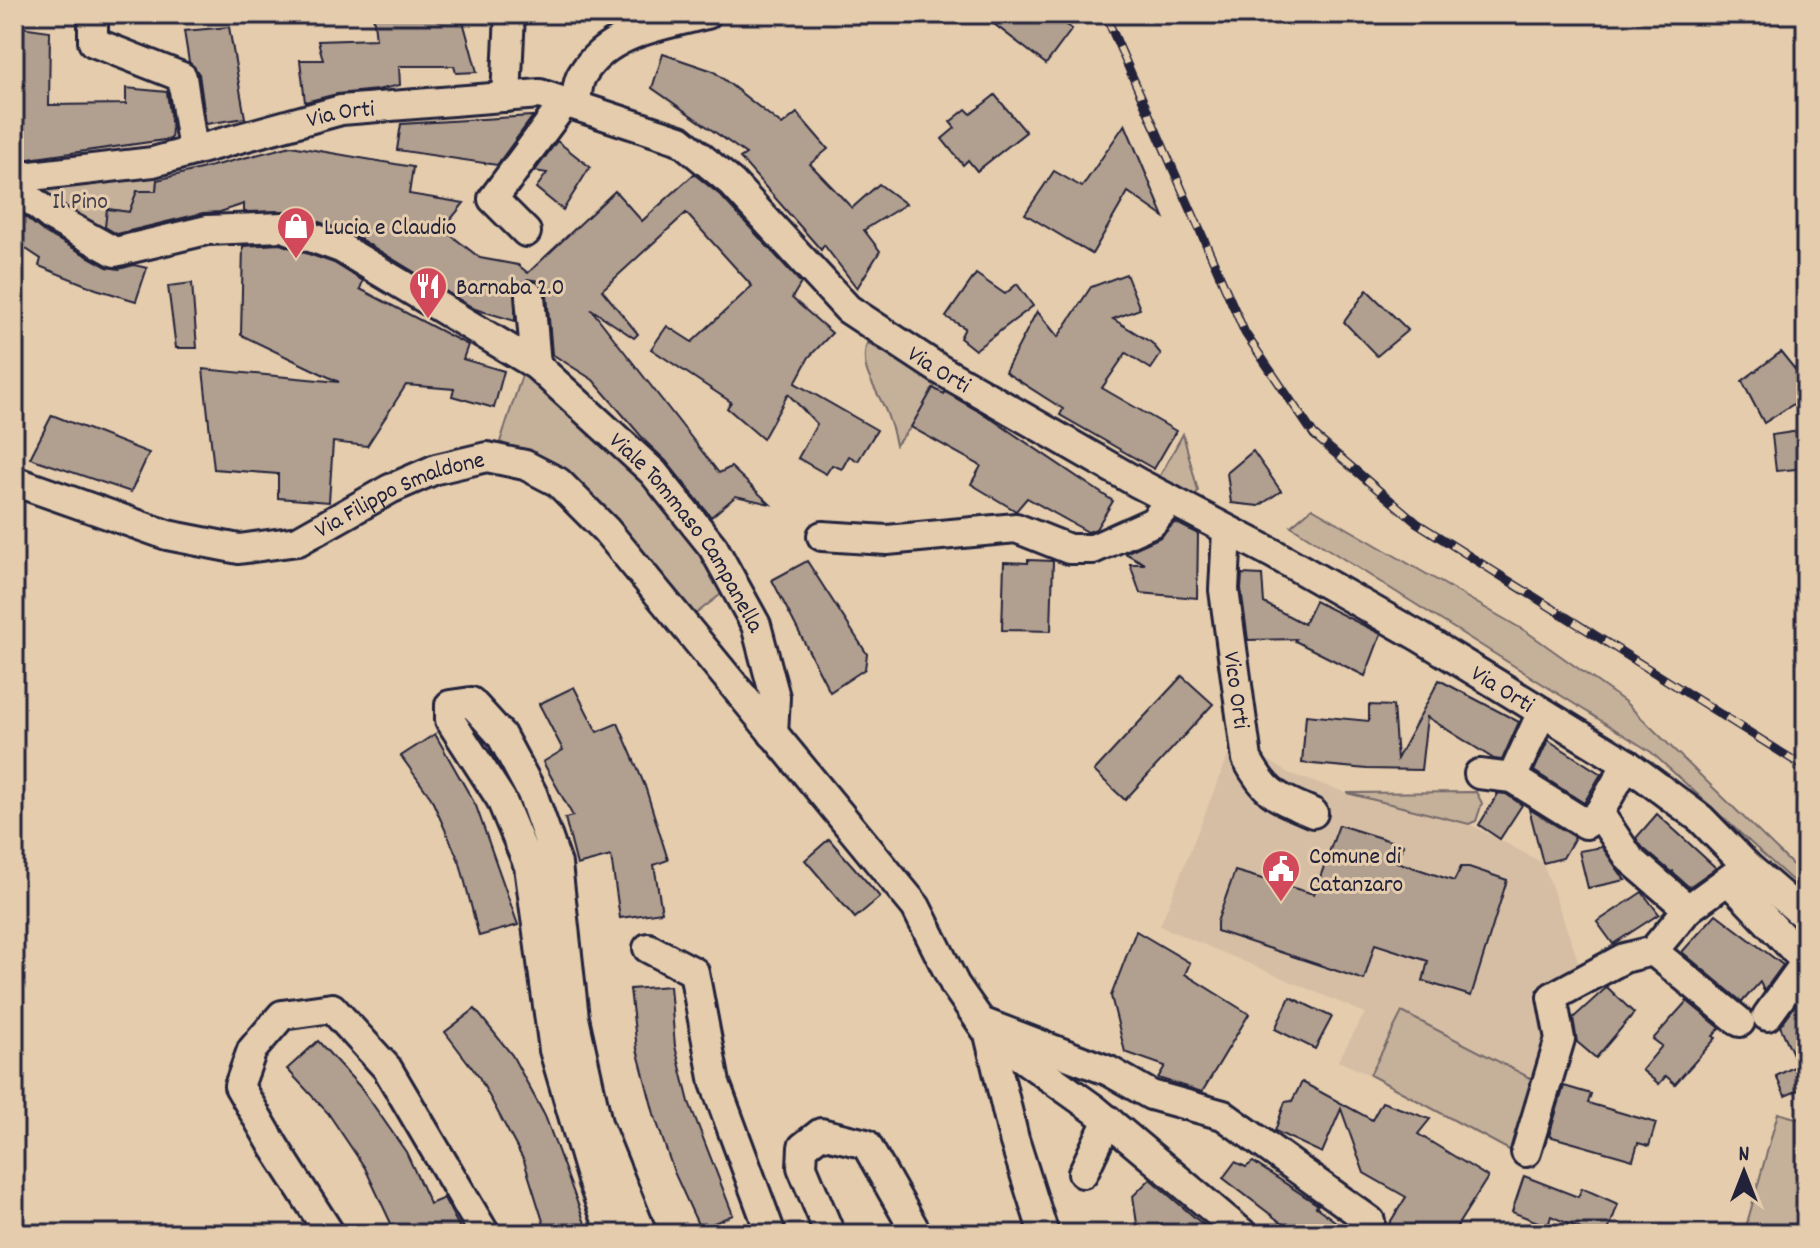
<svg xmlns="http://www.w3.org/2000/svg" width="1820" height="1248" font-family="Dekko,sans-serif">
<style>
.built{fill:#d5bea4}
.green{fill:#c5b09a;stroke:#74696a;stroke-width:2}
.building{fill:#b19f8f;stroke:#22223b;stroke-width:2}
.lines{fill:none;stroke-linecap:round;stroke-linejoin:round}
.minor-casing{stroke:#22223b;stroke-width:34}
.minor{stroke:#e4ccad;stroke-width:28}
.rail-casing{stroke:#22223b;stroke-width:9}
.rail{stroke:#e4ccad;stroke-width:6;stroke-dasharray:18;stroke-linecap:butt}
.labels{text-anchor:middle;stroke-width:6;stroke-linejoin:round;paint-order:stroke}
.street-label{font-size:24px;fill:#22223b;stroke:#e4ccad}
.park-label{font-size:24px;fill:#433e4e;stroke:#e4ccad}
.poi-label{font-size:24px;fill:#22223b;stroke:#e4ccad;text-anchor:start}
</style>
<rect width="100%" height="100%" fill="#e4ccad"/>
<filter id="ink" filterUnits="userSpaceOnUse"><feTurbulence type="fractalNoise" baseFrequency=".0125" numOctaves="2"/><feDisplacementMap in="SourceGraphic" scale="16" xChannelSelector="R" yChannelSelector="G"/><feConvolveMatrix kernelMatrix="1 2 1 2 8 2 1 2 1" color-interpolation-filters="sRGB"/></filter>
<g filter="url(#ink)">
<polygon class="built" points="1230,751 1254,751 1288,773 1347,793 1469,824 1543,863 1579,963 1560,980 1533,998 1560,1039 1513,1152 1370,1075 1338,1061 1365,1013 1160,926"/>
<g class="green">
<polygon points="153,162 157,180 156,191 137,191 129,212 107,209 105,238 35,206 41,176"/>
<path d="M867,343L937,382L911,427L896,445C894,434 891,424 887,414C878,389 858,371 867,343Z"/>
<polygon points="524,369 585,411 734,584 693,616 566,471 500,442"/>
<polygon points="1183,434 1198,491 1187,509 1152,490"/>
<polygon points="1312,508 1527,632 1624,701 1806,878 1806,893 1651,752 1291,526"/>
<polygon points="1476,792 1482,803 1476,821 1469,824 1347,793"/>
<polygon points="1402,1012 1540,1083 1513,1152 1370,1075"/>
<polygon points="1778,1113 1806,1121 1806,1234 1744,1234"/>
</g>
<g class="building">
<polygon points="373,14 461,14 477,72 456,73 454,66 399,66 400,85 377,90 337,94 305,102 300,60 323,60 318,41 376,39"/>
<polygon points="981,14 1052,14 1072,29 1046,64"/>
<polygon points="14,26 50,31 49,105 126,104 126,88 167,92 172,128 171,139 14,161"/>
<polygon points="229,27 245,118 206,124 199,74 189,62 184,31"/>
<polygon points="663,54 713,71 782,125 797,113 828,149 810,164 852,208 879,184 906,204 864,230 880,251 857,288 824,245 821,250 740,158 746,154 652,88"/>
<polygon points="995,95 1026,132 977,171 968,160 963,165 942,139 955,128 950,122 966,109 971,114"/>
<polygon points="533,116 497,165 397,150 401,124"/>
<polygon points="1125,124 1164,217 1128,192 1092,254 1025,214 1054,171 1082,187"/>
<polygon points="557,141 590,167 563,210 536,188 547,173 535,171"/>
<polygon points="291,146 413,167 409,194 464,203 443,229 480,258 518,265 528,273 615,191 642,221 694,174 720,195 801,283 792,298 832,333 809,357 795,383 877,430 858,461 849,456 842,469 832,465 826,474 798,458 817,424 788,394 763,439 727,408 731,402 651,349 667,326 692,342 752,286 686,213 602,290 638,334 634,338 591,309 719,473 731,467 770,504 736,496 711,517 666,461 647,443 593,380 552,354 547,295 544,287 538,281 528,279 515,288 515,321 475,309 350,233 288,211 244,212 244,204 220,212 203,213 117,234 105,227 107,209 129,212 137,191 156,191 157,180"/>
<polygon points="14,208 44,232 107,267 119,269 134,265 147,268 136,301 96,289 39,266 41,259 14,241"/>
<polygon points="280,244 334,263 363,281 360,289 468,345 463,359 504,371 494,408 452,396 454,389 406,385 367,446 333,442 329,502 278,498 278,474 214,469 203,369 339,382 241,335 243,246"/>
<polygon points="976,274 1005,294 1017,284 1033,306 975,350 960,338 965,328 946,317"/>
<polygon points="1126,274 1140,309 1113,319 1152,343 1161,354 1151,369 1126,353 1102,388 1176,431 1154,469 1060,415 1063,409 1005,372 1037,311 1058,337 1091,287"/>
<polygon points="192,283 197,348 176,348 168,286"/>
<polygon points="1367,290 1408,330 1377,356 1344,322"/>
<polygon points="1781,352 1806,383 1806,396 1764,423 1742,381"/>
<polygon points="933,388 944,394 945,392 990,418 1113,501 1096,529 1088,532 1027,498 1016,511 971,484 981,466 911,427"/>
<polygon points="52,415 149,453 131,492 30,458"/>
<polygon points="1806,430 1806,468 1776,471 1772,435"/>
<polygon points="1253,451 1281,491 1259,506 1231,503 1227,473"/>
<polygon points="1175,522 1198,534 1197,598 1140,593 1130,564 1145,564 1125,553 1161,537"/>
<polygon points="1028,560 1053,561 1051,631 1002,630 1004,562 1028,563"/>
<polygon points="807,561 867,654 865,669 830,692 772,580"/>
<polygon points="1242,574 1262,575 1264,603 1304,624 1315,601 1381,634 1365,676 1295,641 1296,639 1248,640 1241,589"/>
<polygon points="1182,676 1213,704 1125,800 1094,771"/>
<polygon points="1439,680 1519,722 1502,760 1494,759 1427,717 1421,770 1367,769 1302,763 1306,715 1369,721 1369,705 1393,706 1397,759"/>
<polygon points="574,687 597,732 618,723 645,786 668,860 654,865 662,912 620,918 611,856 577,865 565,818 573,816 543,762 563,750 539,704"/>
<polygon points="435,734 476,806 518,925 479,936 460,863 431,798 401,756"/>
<polygon points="1548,740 1601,774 1584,803 1534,771"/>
<polygon points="1496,793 1506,794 1522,805 1500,839 1479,825 1498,794"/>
<polygon points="1529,809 1575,837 1563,858 1543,863"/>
<polygon points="1657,814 1716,868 1689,887 1672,872 1674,871 1671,872 1643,848 1636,838"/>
<polygon points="1339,825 1403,845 1397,862 1454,881 1461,867 1469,867 1507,880 1471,996 1423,981 1428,961 1375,944 1364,980 1217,931 1217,922 1235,871 1314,894"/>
<polygon points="829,839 880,897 855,918 805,860"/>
<polygon points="1602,847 1625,880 1588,888 1579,851"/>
<polygon points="1642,892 1659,914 1613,944 1597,922"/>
<polygon points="1716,914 1783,965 1764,991 1760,982 1742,1002 1682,952"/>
<polygon points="1136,931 1190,963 1185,974 1249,1014 1202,1092 1158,1078 1165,1066 1125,1052 1111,996"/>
<polygon points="670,986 675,1046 689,1102 733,1215 700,1229 674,1172 654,1114 637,1049 630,989"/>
<polygon points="1607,987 1634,1013 1596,1058 1577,1042 1573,1018"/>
<polygon points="1806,991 1806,1087 1785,1096 1776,1076 1798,1065 1780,1026"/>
<polygon points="1290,997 1332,1017 1315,1049 1275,1029"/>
<polygon points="1687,1001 1720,1028 1713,1036 1716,1038 1675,1084 1666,1076 1659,1084 1642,1070 1662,1046 1653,1039"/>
<polygon points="475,1009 512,1055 545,1116 589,1234 547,1234 524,1161 479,1077 445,1032"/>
<polygon points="318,1041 362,1089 406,1152 430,1204 444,1198 463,1234 396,1234 365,1168 328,1113 287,1069"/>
<polygon points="1302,1082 1372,1120 1382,1102 1430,1119 1418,1134 1488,1177 1452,1234 1405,1234 1389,1224 1406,1197 1364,1173 1341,1109 1322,1153 1275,1131 1285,1102 1292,1101"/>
<polygon points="1564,1086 1591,1094 1588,1103 1656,1123 1649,1146 1638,1143 1633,1160 1549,1136"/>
<polygon points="1235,1162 1246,1167 1253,1162 1318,1205 1316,1207 1352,1234 1296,1234 1223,1178"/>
<polygon points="1524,1176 1578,1197 1582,1188 1618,1204 1607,1234 1592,1234 1551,1216 1548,1226 1512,1212"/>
<polygon points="1150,1179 1214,1234 1148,1234 1137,1224 1133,1196"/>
</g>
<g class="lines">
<defs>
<g id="minor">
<polyline points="93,14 93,42 182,77 193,151"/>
<polyline points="506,97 510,14"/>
<path d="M576,105C577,96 577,83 582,75C607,32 663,25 707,14"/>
<path id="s1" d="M14,178L153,162L341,110L540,94L680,140L732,183L848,309L939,369L1138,483L1274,554L1420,637L1627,764L1701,819L1747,866L1806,917"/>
<path id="s2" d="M14,186L52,217L115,252L207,230L283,227L341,248L536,365L653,472L713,547L756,625L775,697L773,734"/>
<polyline points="526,232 493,199 565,102"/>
<polyline points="530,296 536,365"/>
<path id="s3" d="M14,481L167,535L239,549L298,541L390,489L436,469L487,457L525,465L558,482L606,530L916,907L955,985L989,1034L1014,1139L1044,1234"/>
<path id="s4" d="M1227,531L1224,590L1247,759C1267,796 1277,797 1313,813"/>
<polyline points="822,536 887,540 1016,528 1069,549 1093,549 1153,522 1171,500"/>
<polyline points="1479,774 1512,778 1586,824 1599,813 1630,859 1688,909"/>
<polyline points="1512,778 1542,712"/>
<polyline points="1599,813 1627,764"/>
<polyline points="1729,881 1806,962 1767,1016"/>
<polyline points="648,948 694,972 715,1083 771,1234"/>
<polyline points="1653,951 1740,1022"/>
<polyline points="981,1022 1109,1071 1151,1095 1223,1115 1370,1221"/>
<polyline points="996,1039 1094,1109 1243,1234"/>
<polyline points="1526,1152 1560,1039 1552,997 1624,958 1653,951 1688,909 1747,866"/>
<polyline points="1083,1173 1108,1120"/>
<polyline points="330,1234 275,1148 239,1086 252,1050 282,1015 332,1008 387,1068 485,1234"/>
<polyline points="612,1234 592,1180 554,1050 529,866 501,799 450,720 450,705 471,702 501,735 532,793 557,864 574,1018 597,1123 642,1234"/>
<polyline points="830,1234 802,1167 803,1147 821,1133 866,1144 917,1234"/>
</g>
</defs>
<use href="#minor" class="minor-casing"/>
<use href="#minor" class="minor"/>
<defs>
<polyline id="rail" points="1105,14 1245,333 1314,435 1417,523 1806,768"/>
</defs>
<use href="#rail" class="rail-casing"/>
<use href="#rail" class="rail"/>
</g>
</g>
<defs>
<symbol id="shop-pin" viewBox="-11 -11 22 30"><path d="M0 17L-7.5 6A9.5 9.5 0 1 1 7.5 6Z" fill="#d1495b" stroke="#e4ccad"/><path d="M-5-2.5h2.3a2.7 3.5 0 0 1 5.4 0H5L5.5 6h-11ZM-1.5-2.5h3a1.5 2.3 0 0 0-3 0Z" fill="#fff"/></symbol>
<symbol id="restaurant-pin" viewBox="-11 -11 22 30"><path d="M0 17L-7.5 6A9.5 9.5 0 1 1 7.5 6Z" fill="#d1495b" stroke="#e4ccad"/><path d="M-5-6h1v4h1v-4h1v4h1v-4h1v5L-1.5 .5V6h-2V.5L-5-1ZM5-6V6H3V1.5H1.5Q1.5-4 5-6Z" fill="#fff"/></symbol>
<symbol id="civic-pin" viewBox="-11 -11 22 30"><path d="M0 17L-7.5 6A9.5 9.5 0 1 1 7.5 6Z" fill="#d1495b" stroke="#e4ccad"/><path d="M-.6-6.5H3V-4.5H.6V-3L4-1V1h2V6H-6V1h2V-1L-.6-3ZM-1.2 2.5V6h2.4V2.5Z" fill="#fff"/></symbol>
</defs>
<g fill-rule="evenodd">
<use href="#shop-pin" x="274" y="204" width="44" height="60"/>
<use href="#restaurant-pin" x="406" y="264" width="44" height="60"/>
<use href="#civic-pin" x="1259" y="847" width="44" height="60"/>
</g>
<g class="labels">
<g class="street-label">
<text dy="8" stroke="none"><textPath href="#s1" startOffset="334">Via Orti</textPath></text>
<text dy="8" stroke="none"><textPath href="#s1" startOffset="1030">Via Orti</textPath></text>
<text dy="8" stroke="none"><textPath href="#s3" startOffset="408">Via Filippo Smaldone</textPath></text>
<text dy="8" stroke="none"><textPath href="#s2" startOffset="808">Viale Tommaso Campanella</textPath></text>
<text dy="8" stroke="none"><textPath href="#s1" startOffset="1678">Via Orti</textPath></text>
<text dy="8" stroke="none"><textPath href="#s4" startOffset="160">Vico Orti</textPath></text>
</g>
<g class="park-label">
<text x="80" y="208">Il Pino</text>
</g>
<g class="poi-label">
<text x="324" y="234">Lucia e Claudio</text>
<text x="456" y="294">Barnaba 2.0</text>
<text x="1309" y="863">Comune di<tspan x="1309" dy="28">Catanzaro</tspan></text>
</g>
</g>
<rect width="1820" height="1248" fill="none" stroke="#e4ccad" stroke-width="48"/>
<rect x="24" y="24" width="1772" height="1200" fill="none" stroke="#22223b" stroke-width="3" filter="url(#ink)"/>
<g transform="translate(1744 1172)" stroke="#e4ccad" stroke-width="6" paint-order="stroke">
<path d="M0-6L14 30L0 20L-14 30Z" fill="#22223b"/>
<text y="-12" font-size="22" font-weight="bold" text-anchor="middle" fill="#22223b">N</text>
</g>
</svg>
